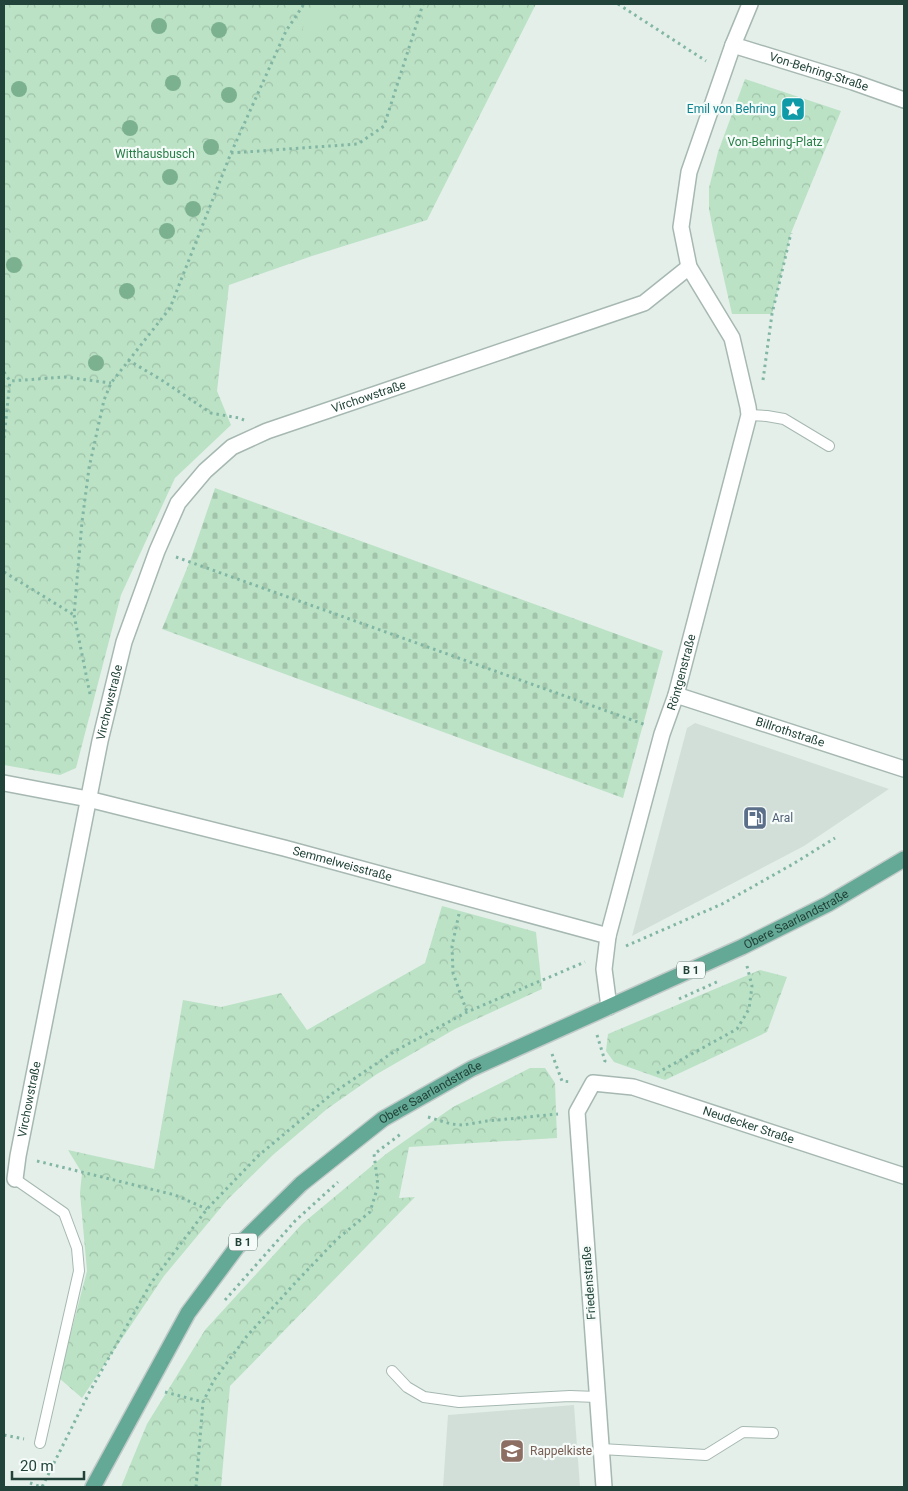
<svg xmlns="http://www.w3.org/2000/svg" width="908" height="1491" font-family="Roboto,sans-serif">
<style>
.built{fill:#d2dfd9}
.cemetery{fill:url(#cemetery-stones)}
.park{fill:url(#park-crowns)}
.pitch{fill:#bbe2c5}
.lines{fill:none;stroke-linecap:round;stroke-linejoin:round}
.service-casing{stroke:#a6b8b1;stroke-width:12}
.minor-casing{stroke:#a6b8b1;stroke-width:18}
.primary-casing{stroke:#c1cac8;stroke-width:18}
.path{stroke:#81b6a4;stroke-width:3;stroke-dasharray:2.5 4;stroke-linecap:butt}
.service{stroke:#fff;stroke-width:10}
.minor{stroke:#fff;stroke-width:15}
.primary{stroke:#64a995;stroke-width:15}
.tree{fill:#7cb190}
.labels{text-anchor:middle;stroke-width:4.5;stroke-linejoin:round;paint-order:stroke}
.shield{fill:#f5fbf8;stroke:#617a72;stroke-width:1}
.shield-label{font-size:11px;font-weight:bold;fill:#214339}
.street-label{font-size:12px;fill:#214339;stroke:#f5fbf8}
.culture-label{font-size:12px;fill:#0d838f;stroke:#f5fbf8;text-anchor:end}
.park-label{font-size:12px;fill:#277e47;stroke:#f5fbf8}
.service-label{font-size:12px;fill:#4e5e75;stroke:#f5fbf8;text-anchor:start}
.education-label{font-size:12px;fill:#785e54;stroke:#f5fbf8;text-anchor:start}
</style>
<defs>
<pattern id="cemetery-stones" width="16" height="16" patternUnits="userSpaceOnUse" patternTransform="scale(1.25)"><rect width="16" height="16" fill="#bbe2c5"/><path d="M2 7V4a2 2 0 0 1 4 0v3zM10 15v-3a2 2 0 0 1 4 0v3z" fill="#a0c3aa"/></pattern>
<pattern id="park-crowns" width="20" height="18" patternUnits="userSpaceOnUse" patternTransform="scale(1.25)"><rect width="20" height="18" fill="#bbe2c5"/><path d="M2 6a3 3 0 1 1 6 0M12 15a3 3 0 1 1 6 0" fill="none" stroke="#a0c3aa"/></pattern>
</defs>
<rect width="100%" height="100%" fill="#e4efea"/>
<g class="built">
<polygon points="695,723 889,789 804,846 632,936 687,728"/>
<polygon points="574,1405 580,1487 443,1487 448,1415"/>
</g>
<polygon class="cemetery" points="215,488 663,651 623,798 162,629 190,561"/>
<g class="park">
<polygon points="4,4 536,4 427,220 312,256 229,285 217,391 231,425 175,478 121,595 76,768 60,775 4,765"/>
<polygon points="745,79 841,111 791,233 772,314 732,314 713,230 709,209 709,188 718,152"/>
<polygon points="442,906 536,932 542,989 455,1029 377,1074 327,1109 274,1154 228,1199 164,1276 82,1398 59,1378 87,1271 80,1193 82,1173 68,1150 154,1169 183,1000 221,1007 281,993 307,1030 425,963"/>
<polygon points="760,970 787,977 767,1032 665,1080 614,1062 606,1051 608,1034"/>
<polygon points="530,1068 545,1068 555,1083 557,1138 409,1147 399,1198 415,1197 230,1386 221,1487 121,1487 147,1424 205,1330 302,1224 386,1154 453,1107"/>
</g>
<polygon class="pitch" points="317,4 334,4 314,37 302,29"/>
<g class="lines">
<defs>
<g id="service">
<polyline points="749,415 767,416 784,419 829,446"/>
<polyline points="15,1179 64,1213 77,1248 79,1271 40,1443"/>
<polyline points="392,1371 407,1387 424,1397 459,1402 570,1396 597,1397"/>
<polyline points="601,1449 706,1455 743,1432 773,1433"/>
</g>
<g id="minor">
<path id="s1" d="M733,45L853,82L904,100"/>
<path id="s2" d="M676,695L904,769"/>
<path id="s3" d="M4,783L88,799L284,848L608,936L604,969L609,1007"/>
<path id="s4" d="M608,936L662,734L676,695L749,415L748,407L732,338L689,267L681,227L689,172L733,45L750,4"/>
<path id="s5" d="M15,1179L18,1156L100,741L124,642L157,551L178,503L205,471L232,447L267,431L644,303L689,267"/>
<path id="s6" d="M604,1487L577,1112L593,1083L633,1087L904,1176"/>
</g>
<g id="primary">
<path id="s7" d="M93,1487L188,1313L237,1247L301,1184L383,1119L471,1069L742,947L828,904L904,859"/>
</g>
</defs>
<use href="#service" class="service-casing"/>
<use href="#minor" class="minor-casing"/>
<use href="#primary" class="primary-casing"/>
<g class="path">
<polyline points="618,4 706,61"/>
<polyline points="231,153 358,144 384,126 423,4"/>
<polyline points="128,360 160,379 211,413 239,418 244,420"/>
<polyline points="4,372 10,381 65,377 111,383"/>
<polyline points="763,380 772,314 791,233"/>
<polyline points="4,438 10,381"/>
<polyline points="176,557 646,725"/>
<polyline points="4,572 74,615"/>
<polyline points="90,694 74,615 82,522 89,468 104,400 111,383 170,308 231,153 286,31 304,4"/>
<polyline points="459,914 452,946 453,973 467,1012"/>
<polyline points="626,946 722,904 793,864 835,838"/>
<polyline points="679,999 719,981"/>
<polyline points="597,1035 605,1061 603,1065"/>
<polyline points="552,1054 562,1081 572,1082"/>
<polyline points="657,1073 737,1029 749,1009 752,986 747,966"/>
<polyline points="428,1117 451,1124 463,1125 487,1121 558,1114"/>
<polyline points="377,1152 402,1133"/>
<polyline points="37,1161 175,1195 207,1209"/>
<polyline points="225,1300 295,1221 338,1182"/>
<polyline points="165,1392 203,1402"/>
<polyline points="4,1435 24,1439"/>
<polyline points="30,1483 42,1487 89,1393 151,1283 207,1209 258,1156 333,1093 395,1051 467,1012 585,962"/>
<polyline points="196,1487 203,1402 214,1380 247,1336 296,1282 337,1239 370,1212 378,1186 374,1154"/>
</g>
<use href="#service" class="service"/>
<use href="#minor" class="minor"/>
<use href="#primary" class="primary"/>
</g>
<g class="tree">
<circle cx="159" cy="26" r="8"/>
<circle cx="219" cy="30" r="8"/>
<circle cx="173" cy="83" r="8"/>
<circle cx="19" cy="89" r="8"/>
<circle cx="229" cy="95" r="8"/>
<circle cx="130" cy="128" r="8"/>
<circle cx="211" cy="147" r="8"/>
<circle cx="170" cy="177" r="8"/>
<circle cx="193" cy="209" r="8"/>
<circle cx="167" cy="231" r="8"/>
<circle cx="14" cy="265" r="8"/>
<circle cx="127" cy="291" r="8"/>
<circle cx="96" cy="363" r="8"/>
</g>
<defs>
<symbol id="sight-square" viewBox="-11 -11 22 22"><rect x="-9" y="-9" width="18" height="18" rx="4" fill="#0f9aa8" stroke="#f5fbf8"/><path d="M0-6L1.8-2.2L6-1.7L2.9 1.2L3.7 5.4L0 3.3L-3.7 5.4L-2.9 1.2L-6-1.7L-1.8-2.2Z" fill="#fff"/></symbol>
<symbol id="fuel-square" viewBox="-11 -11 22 22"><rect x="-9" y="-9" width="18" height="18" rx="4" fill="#5c6f8a" stroke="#f5fbf8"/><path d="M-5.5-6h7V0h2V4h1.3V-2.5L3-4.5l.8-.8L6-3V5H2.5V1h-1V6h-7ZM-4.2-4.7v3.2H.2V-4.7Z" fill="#fff"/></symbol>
<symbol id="school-square" viewBox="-11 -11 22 22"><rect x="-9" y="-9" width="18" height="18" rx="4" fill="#8d6e63" stroke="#f5fbf8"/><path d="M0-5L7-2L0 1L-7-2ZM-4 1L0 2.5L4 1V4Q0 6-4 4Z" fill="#fff"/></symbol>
</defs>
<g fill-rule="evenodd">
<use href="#sight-square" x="779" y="95" width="28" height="28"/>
<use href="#fuel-square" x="741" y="804" width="28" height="28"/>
<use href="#school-square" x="498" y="1437" width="28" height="28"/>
</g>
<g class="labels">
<g class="shield">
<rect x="677" y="961.5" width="28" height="17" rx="4"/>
<rect x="229" y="1233.5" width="28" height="17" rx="4"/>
</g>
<g class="shield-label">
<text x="691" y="974">B 1</text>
<text x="243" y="1246">B 1</text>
</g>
<g class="street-label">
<text dy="4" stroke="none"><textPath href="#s1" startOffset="90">Von-Behring-Straße</textPath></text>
<text dy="4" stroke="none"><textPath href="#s5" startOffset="921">Virchowstraße</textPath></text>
<text dy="4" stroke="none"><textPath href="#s4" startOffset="274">Röntgenstraße</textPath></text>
<text dy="4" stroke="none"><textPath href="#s5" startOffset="486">Virchowstraße</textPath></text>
<text dy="4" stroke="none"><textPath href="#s2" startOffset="120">Billrothstraße</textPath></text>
<text dy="4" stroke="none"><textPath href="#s3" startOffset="348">Semmelweisstraße</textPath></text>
<text dy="4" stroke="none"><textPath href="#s7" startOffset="934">Obere Saarlandstraße</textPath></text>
<text dy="4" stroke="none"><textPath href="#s7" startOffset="529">Obere Saarlandstraße</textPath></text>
<text dy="4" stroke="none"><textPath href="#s5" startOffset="81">Virchowstraße</textPath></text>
<text dy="4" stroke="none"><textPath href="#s6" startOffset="571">Neudecker Straße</textPath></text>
<text transform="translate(589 1283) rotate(-94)" y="4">Friedenstraße</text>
</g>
<g class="culture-label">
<text x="776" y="113">Emil von Behring</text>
</g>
<g class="park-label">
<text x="775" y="146">Von-Behring-Platz</text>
<text x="155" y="158">Witthausbusch</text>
</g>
<g class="service-label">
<text x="772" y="822">Aral</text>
</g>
<g class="education-label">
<text x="530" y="1455">Rappelkiste</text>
</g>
</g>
<rect width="908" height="1491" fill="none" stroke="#214339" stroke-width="10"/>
<path d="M12 1471v8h72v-8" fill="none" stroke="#214339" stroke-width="2.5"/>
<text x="20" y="1471" font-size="15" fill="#214339" stroke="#f5fbf8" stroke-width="4" paint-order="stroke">20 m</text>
</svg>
